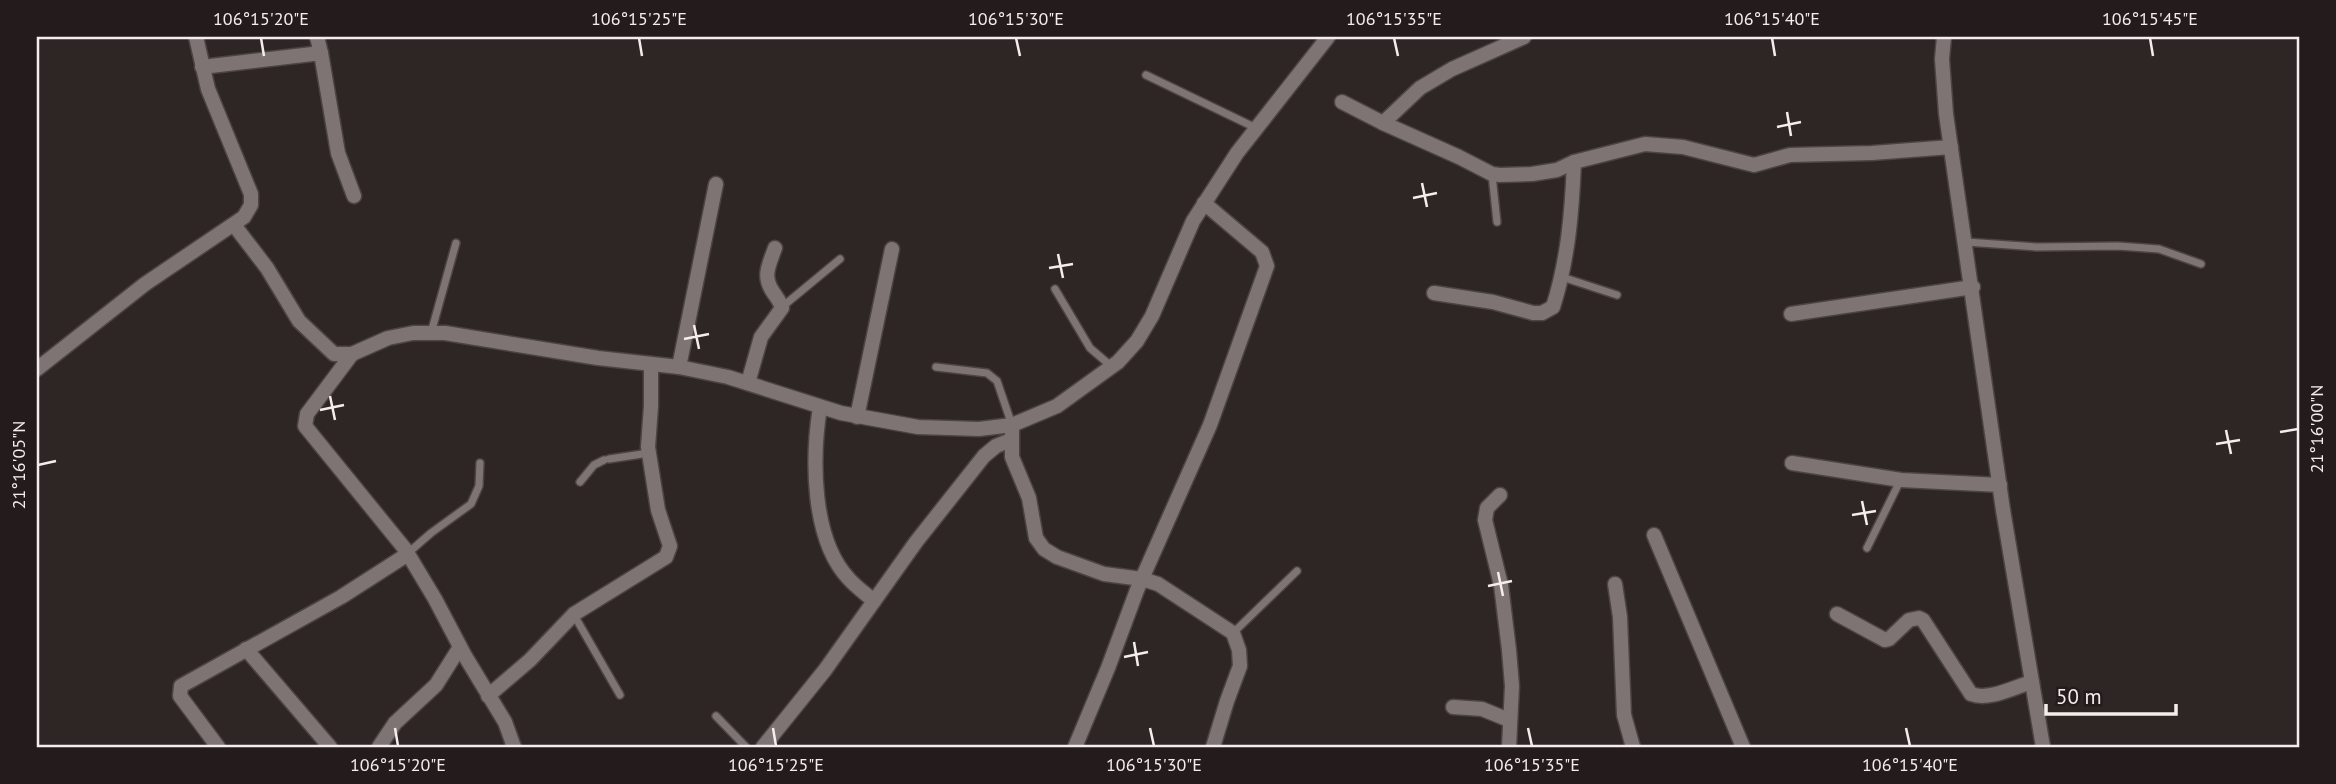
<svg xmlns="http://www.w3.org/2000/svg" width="2336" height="784" font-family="'PT Sans',sans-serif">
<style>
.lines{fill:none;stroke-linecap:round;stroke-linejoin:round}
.service-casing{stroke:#4b4443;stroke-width:10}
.minor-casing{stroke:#4b4443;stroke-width:17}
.service{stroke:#7d7473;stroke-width:7}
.minor{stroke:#7d7473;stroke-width:14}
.ticks{fill:none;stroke:#f3edec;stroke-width:2.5}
.neatline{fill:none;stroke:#f3edec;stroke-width:2.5}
.ticks-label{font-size:18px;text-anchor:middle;fill:#f3edec}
</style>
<rect width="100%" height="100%" fill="#2e2625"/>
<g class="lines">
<defs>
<g id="service">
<polyline points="1146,75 1256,128"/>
<polyline points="1492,175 1497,222"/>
<polyline points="1966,242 2037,247 2118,246 2159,249 2201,264"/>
<polyline points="1562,277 1617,295"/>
<polyline points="1055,289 1090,348 1111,366"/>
<polyline points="782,307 840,259"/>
<polyline points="431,333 456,243"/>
<polyline points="936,367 987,373 997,381 1012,425"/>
<polyline points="609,459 649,453"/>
<polyline points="580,482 594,465 604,460"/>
<polyline points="1867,548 1900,481"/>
<polyline points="408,553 431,533 471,504 479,486 480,463"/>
<polyline points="574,615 620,695"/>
<polyline points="1233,633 1297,571"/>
<polyline points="716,716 746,747"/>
</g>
<g id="minor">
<polyline points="317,37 321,53"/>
<polyline points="1524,37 1452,69 1420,88 1383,123 1459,157 1492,174 1500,175 1532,174 1557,170 1574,162 1645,144 1683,147 1754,165 1790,155 1872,153 1951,147"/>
<polyline points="1944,37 1942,59 1946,114 2003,510 2043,747"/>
<polyline points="202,67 321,53 338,153 354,196"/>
<polyline points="1342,102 1383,123"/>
<polyline points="234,225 267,268 299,321 334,354 352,354 388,338 413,333 445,333 598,358 679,367 728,377 841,413 918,427 979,429 1012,425 1057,406 1118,362 1137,341 1152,316 1193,221 1237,153 1328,37"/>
<path d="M1434,293L1493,302L1533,313H1542L1553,307C1568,260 1572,212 1574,162"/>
<polyline points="1791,314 1973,287"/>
<polyline points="352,354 307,414 305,426 405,549 435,599 465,656 505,722 514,747"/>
<polyline points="679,367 716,184"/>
<polyline points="37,369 145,284 244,217 251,205 251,194 208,89 196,37"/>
<path d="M748,383L761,337L782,308C780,301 777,298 773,292C762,276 769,265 775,248"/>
<path d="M820,407C812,457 811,539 849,579C856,587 866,594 874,601"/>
<polyline points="857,417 892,249"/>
<polyline points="1012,425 1012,457 1029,498 1036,538 1044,549 1057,557 1104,574 1142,579 1158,584 1233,633 1239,650 1240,666 1227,701 1213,747"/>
<polyline points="1792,463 1901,480 2000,485"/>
<polyline points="1500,495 1487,508 1485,520 1501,585 1509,650 1512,686 1509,747"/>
<polyline points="1654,535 1743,747"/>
<polyline points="1615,584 1620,617 1624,715 1633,747"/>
<path d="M1837,614L1885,640L1889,639L1909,620L1919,618L1923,620L1971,694C1989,701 2014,687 2032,682"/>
<polyline points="246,649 330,747"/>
<polyline points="488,696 530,660 574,614 666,557 670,546 658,510 648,447 651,406 651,364"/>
<polyline points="1453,707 1482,709 1509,720"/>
<polyline points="218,747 180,696 181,686 341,597 408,554"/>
<polyline points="379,747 395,723 436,685 460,647"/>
<polyline points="763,747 825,670 916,542 984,456 996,446 1011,440"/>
<polyline points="1075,747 1108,668 1137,590 1210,425 1267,266 1262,252 1204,203"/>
</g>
</defs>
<use href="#service" class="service-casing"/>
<use href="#minor" class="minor-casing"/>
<use href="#service" class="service"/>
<use href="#minor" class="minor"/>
</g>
<path class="ticks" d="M261,38L264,56M639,38L642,56M1016,38L1020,56M1394,38L1398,56M1772,38L1775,56M2150,38L2153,56M1787,112L1791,136M1777,127L1801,122M1422,183L1427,207M1413,198L1437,193M1058,254L1063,278M1049,268L1073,264M694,325L699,349M684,339L709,334M330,396L335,420M320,410L344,405M2226,430L2231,454M2280,432L2298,429M2216,444L2240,440M38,465L56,461M1862,501L1867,525M1852,515L1876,511M1498,572L1503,596M1488,586L1512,581M1134,642L1138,666M1124,657L1148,652M395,728L398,746M773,728L776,746M1150,728L1154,746M1528,728L1532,746M1906,728L1910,746"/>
<rect width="2336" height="784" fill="none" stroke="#241c1c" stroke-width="77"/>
<path d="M2046 704v10h130v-10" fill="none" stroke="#f3edec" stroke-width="3.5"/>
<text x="2056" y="704" font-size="21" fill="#f3edec" stroke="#241c1c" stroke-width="5" paint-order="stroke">50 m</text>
<rect x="38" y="38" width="2260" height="708" class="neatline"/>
<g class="ticks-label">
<text x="261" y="25">106°15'20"E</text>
<text x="639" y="25">106°15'25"E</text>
<text x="1016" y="25">106°15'30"E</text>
<text x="1394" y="25">106°15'35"E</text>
<text x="1772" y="25">106°15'40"E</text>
<text x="2150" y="25">106°15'45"E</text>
<text transform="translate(2317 429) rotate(-90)" y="6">21°16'00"N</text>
<text transform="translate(19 465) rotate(-90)" y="6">21°16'05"N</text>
<text x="398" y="771">106°15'20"E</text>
<text x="776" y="771">106°15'25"E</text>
<text x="1154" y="771">106°15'30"E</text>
<text x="1532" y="771">106°15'35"E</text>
<text x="1910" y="771">106°15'40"E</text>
</g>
</svg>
